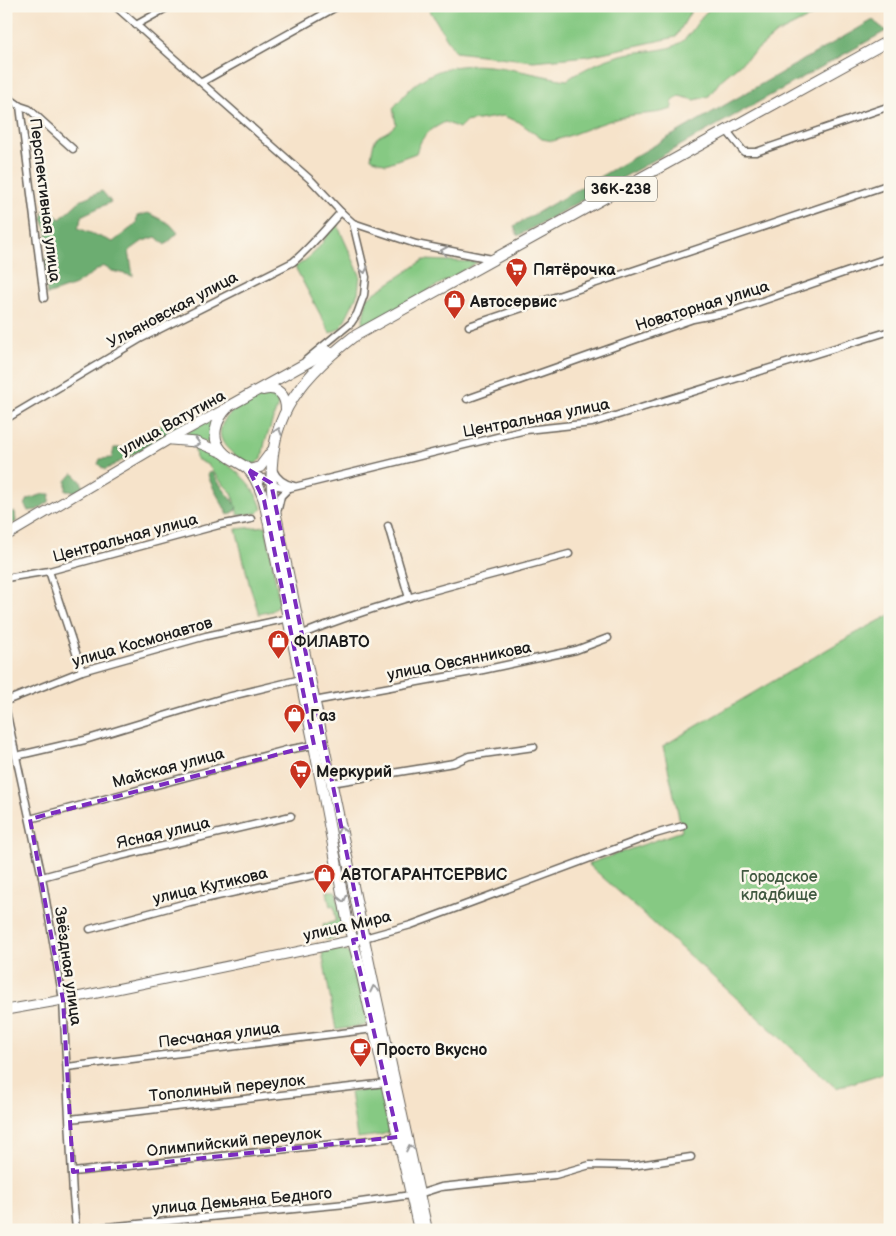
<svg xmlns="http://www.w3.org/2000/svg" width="896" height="1236" font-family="'Balsamiq Sans',sans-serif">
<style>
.green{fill:#86c983;stroke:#517250}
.forest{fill:#6cad71;stroke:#446446}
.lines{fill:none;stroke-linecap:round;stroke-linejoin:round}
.street-casing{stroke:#686259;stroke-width:9}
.secondary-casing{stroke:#686259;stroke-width:11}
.primary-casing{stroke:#686259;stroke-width:12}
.street{stroke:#fff;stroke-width:6}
.secondary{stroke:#fff;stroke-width:9}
.primary{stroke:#fff;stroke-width:10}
.oneway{stroke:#999}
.marked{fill:none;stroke:#7b2cbf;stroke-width:4;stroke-dasharray:10 6;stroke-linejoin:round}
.labels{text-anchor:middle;stroke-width:5;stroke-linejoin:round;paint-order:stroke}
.shield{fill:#fbf7ec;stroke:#5f5e5a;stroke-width:1}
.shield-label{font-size:15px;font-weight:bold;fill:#1c1c1c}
.street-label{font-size:16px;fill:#1c1c1c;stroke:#fbf7ec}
.poi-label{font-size:16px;font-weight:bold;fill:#1c1c1c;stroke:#fbf7ec;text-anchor:start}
.park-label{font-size:16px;fill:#415940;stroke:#fbf7ec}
</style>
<rect width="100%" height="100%" fill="#fbf7ec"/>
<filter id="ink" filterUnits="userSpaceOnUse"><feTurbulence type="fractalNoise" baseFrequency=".02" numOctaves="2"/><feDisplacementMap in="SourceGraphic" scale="10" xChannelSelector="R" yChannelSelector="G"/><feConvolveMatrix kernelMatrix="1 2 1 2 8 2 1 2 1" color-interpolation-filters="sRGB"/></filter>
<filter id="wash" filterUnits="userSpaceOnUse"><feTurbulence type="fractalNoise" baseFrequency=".0096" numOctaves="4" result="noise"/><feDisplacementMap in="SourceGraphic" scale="20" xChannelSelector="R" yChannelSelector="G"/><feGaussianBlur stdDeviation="1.12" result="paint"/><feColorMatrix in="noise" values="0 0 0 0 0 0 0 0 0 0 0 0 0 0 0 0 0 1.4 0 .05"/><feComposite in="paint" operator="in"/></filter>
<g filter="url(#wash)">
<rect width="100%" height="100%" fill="#f6e3ca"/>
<g class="green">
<polygon points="427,6 694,6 676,37 588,56 533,61 455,52"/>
<path d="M714,6H832L776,34L721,80L709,96L695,100L679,96L672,102V109C655,115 640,113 623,117C599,123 576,134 553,141L542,139L519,122L503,116L465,122L459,128L445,122C428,131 422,135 416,153L386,164L371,158C375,127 380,142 396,124L393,108C401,100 408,89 417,83C462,49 517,73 567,80C584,68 611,56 631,53C644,51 661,51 674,46C695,37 695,17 714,6Z"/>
<path d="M332,220L337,224L360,275L358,293L341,328L330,333L295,267C314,256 326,243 332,220Z"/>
<polygon points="424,260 478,262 361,329 367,298"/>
<path d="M263,393C272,393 277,395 278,405L265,442L262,458L257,463L250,465C242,460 233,455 227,448C205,423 243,402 263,393Z"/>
<path d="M214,417C209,429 210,435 216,446L195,438L181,436Z"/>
<path d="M203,449C227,463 254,480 262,509L258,513L238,515L232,493L221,482L208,465L196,459L195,450Z"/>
<polygon points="266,526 279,601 277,607 272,611 259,614 250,587 236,529"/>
<polygon points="890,615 890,1071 836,1088 588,864 682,831 663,746 838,643"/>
<path d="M327,891H336L343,928C340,936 334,938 326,940L323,925L336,921L334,906L330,907Z"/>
<polygon points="337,949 347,952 354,958 367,1017 366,1025 336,1030 322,952"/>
<path d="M378,1089C386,1095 390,1121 389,1132L381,1135L357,1138L350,1092Z"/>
</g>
<g class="forest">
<polygon points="873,20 886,31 518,236 514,226"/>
<polygon points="102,191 111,202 83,215 78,228 113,242 136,224 137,216 148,213 170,224 178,233 165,245 156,237 143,241 129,251 133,276 112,271 103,266 75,285 47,295 44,266 48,249 47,231 42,219 45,207 60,219 82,199"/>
<polygon points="190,407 194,412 189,416 182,427 105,470 98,464 100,459 112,458 114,448 123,448 132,440 153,434 162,424 172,425 181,413"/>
<path d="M212,472C219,485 229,495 237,507L234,512L228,515C223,504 208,482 208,473Z"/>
<polygon points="73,473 80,480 84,488 78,492 66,491 66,481"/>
<polygon points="44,494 50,494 49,502 37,510 28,511 25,505 28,499"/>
<polygon points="8,512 15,512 16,522 6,527 6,514"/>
</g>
</g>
<g filter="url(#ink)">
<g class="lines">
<defs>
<g id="street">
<polyline points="115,6 312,181 341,212 353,223 416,244 492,259"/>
<polyline points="136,25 170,6"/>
<polyline points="202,82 338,6"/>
<polyline points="6,96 20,106 29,109 73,149"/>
<polyline points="20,106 44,298"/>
<polyline points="727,131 744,152 756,152 890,106"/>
<polyline points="469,326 890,184"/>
<polyline points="306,360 351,323 357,314 364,295 366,277 353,223"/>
<polyline points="467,399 693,319 733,311 890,257"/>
<path d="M6,419L142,338L293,262C311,247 325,229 341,212"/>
<path d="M273,470C277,479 284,484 294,486"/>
<polyline points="253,473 278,486 290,488 526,430 592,423 890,331"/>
<polyline points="278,509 281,496 289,488"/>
<polyline points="388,526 409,598"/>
<polyline points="49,571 82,671"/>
<polyline points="6,578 49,571 219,525 251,519"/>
<path d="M300,635C386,600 479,579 569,554"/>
<polyline points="6,701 82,671 206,636 289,618"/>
<polyline points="314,701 483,670 576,650 608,638"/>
<polyline points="6,710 42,877 63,1000 73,1196 76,1230"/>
<polyline points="16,756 85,740 223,698 301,679"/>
<polyline points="331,783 454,763 469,756 534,747"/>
<polyline points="30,819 286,750 314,745"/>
<polyline points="42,877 116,857 291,816"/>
<polyline points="90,929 190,902 337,870"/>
<polyline points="364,938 411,925 655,834 683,826"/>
<polyline points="67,1067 374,1029"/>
<polyline points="70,1119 386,1083"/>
<polyline points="73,1172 398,1137"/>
<polyline points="419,1194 441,1187 555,1175 590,1165 632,1166 691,1157"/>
<polyline points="75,1230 346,1204 411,1195"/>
</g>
<g id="secondary">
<polyline points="171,440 196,442 223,453"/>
<polyline points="6,536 168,440 227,408"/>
<polyline points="6,1010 63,1000 359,939"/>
</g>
<g id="primary">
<path d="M328,351L229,406C216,419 208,439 225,454C232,460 241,463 248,469C256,477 260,489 264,500L314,745L347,919L360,967L419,1230"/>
<path d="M263,390C278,386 286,395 286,410"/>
<polyline points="249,470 260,467 272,451"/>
<path d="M427,1230L373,982L273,501C264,424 295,382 353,337L890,40"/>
</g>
</defs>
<use href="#street" class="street-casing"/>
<use href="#secondary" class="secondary-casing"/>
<use href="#primary" class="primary-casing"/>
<use href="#street" class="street"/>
<use href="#secondary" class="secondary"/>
<use href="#primary" class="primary"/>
</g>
<defs><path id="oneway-chevron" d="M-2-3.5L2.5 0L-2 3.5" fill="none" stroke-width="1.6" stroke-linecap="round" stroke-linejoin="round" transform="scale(1.25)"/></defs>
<g class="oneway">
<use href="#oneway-chevron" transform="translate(444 251) rotate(-170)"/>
<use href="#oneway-chevron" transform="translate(364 270) rotate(78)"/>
<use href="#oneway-chevron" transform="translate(278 431) rotate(-72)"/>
<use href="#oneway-chevron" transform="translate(197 443) rotate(15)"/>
<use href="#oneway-chevron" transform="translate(341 830) rotate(-102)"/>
<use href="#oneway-chevron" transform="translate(343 899) rotate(78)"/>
<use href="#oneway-chevron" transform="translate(374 989) rotate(-103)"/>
<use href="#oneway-chevron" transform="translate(410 1148) rotate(-102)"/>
</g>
</g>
<path class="marked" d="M249,470L271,483L364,938L353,940L398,1137L73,1172L63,1000L30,819L314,745L264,500Z"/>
<defs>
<symbol id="supermarket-pin" viewBox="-11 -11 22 30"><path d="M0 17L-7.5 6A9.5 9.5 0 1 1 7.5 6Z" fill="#c8321e" stroke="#fbf7ec"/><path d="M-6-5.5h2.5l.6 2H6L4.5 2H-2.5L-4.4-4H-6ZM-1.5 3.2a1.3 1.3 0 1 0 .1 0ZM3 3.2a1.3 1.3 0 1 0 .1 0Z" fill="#fff"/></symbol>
<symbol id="shop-pin" viewBox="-11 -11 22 30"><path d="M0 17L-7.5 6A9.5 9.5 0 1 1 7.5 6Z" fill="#c8321e" stroke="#fbf7ec"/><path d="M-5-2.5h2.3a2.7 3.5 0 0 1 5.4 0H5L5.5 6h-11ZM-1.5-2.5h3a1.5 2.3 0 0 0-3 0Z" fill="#fff"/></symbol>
<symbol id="cafe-pin" viewBox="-11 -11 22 30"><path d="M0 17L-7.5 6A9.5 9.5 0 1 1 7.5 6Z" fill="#c8321e" stroke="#fbf7ec"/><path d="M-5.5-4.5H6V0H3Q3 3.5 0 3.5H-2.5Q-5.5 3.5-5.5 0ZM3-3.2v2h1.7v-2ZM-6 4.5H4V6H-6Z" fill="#fff"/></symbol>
</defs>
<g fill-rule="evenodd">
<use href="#supermarket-pin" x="504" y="256" width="25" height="34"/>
<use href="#shop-pin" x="442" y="288" width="25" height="34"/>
<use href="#shop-pin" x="266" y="628" width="25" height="34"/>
<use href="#shop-pin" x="282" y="702" width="25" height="34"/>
<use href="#supermarket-pin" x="288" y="758" width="25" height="34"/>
<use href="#shop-pin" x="312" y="862" width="25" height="34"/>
<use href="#cafe-pin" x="348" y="1036" width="25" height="34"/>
</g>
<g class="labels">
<rect class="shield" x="585" y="176.5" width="72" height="25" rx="4"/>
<g class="shield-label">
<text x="621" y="194">36К-238</text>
</g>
<g class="street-label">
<text transform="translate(46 200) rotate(83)" y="6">Перспективная улица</text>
<text transform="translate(702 305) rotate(-17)" y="6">Новаторная улица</text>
<text transform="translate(172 309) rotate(-28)" y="6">Ульяновская улица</text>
<text transform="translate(536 417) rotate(-11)" y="6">Центральная улица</text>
<text transform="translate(172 422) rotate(-29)" y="6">улица Ватутина</text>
<text transform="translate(125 537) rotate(-15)" y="6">Центральная улица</text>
<text transform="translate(142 641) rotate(-16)" y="6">улица Космонавтов</text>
<text transform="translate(459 660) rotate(-11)" y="6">улица Овсянникова</text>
<text transform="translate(168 767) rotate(-15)" y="6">Майская улица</text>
<text transform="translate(163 832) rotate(-13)" y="6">Ясная улица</text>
<text transform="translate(210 885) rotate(-13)" y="6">улица Кутикова</text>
<text transform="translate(347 925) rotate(-13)" y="6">улица Мира</text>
<text transform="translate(69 966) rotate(82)" y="6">Звёздная улица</text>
<text transform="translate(219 1034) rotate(-7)" y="6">Песчаная улица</text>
<text transform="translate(227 1087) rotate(-6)" y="6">Тополиный переулок</text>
<text transform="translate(234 1141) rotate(-6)" y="6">Олимпийский переулок</text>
<text transform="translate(242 1200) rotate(-5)" y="6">улица Демьяна Бедного</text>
</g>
<g class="poi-label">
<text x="533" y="275">Пятёрочка</text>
<text x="470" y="307">Автосервис</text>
<text x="294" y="647">ФИЛАВТО</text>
<text x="310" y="721">Газ</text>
<text x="316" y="777">Меркурий</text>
<text x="341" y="880">АВТОГАРАНТСЕРВИС</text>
<text x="376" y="1055">Просто Вкусно</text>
</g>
<g class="park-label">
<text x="779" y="882">Городское<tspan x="779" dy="18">кладбище</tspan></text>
</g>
</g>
<rect width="896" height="1236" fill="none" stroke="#fbf7ec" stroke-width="25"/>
</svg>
